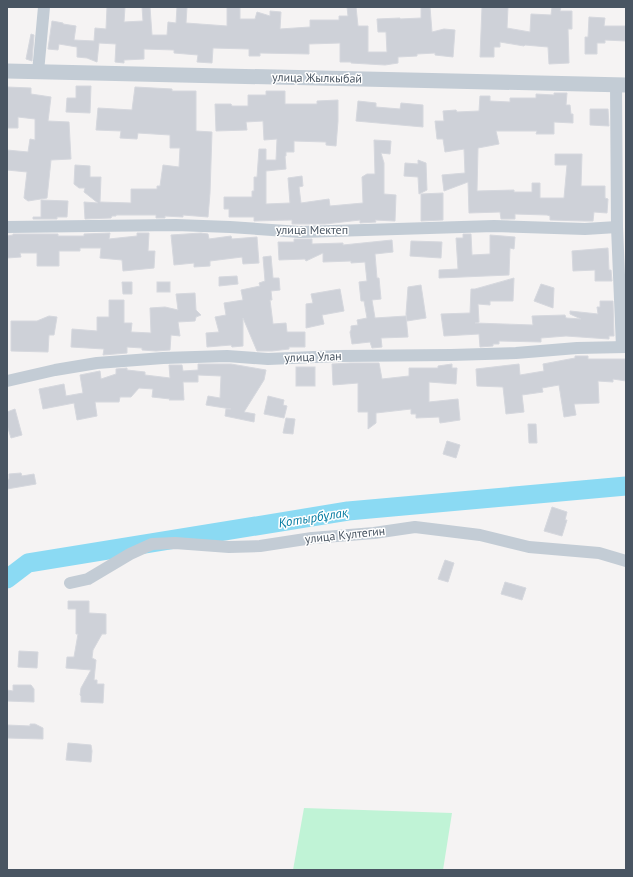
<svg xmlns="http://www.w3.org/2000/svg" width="633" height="877" font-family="'PT Sans',sans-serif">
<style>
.green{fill:#c0f3d6}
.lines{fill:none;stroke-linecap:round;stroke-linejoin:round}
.river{stroke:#8bdaf3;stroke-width:19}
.building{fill:#ced1d8;stroke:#d6d8de}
.minor{stroke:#c3ccd5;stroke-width:12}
.tertiary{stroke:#c3ccd5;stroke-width:15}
.labels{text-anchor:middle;stroke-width:3;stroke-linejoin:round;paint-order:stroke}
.street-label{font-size:12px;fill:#495562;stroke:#fff}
.water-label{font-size:13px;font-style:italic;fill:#057ca2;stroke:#fff}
</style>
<rect width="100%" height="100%" fill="#f5f3f3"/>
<polygon class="green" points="304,808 452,813 443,870 293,870"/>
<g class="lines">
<polyline class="river" points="7,579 28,563 348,511 626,486"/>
</g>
<g class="building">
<polygon points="107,7 125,7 124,22 143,21 142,7 150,7 152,35 167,35 168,22 176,23 177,7 187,7 186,23 227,26 227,7 240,7 240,19 255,19 257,12 270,16 270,11 281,12 280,29 310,27 310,20 339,20 339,16 348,16 347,7 356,7 358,26 368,26 368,52 387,52 386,32 378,32 377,19 400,18 400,19 421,18 421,7 430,7 432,32 444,29 455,30 453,57 435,55 435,53 417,54 417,56 398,57 398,63 385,65 351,63 351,62 340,62 340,43 309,44 309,54 260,53 260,56 249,56 249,49 213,48 212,63 197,62 198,55 174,53 174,50 144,49 144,59 124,60 124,63 115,62 116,44 99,43 97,62 87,58 77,57 77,47 59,44 58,50 48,49 52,21 63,23 63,24 76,26 74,40 94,41 95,28 106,29"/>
<polygon points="482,7 508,7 507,28 530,32 531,14 551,15 552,7 561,7 560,11 572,11 572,29 568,29 569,63 549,64 548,47 525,45 524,46 500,42 500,47 494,47 494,57 480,57"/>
<polygon points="589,17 605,18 604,26 626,26 626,41 605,40 605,43 597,43 597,54 585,54 585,37 588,37"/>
<polygon points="31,34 34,35 32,61 26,59"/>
<polygon points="76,86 91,86 90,113 66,112 67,98 76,98"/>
<polygon points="7,87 31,88 31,94 51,97 48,121 69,122 71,159 51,160 47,198 28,201 24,198 27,172 7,170 7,150 28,152 30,139 35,140 35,119 18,117 18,128 7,128"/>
<polygon points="135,87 172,89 172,91 196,91 196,131 212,132 210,193 208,217 183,215 183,217 165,216 165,218 156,218 156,215 116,215 116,216 112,216 111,218 85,219 84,202 98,203 84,192 85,188 79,188 74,184 75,165 90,166 90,177 101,177 100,202 131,203 131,189 157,189 157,186 160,186 163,165 179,167 180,148 170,148 170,135 138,133 137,139 120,138 121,131 96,130 98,108 132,110"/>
<polygon points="266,91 285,91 285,104 317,104 317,101 338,100 338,121 336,146 326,145 326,142 294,141 294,152 286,152 286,156 285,156 286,169 266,171 266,204 290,203 288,178 302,176 303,186 299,187 301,203 329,199 330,206 363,203 362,177 367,174 375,174 374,140 391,141 390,154 381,153 384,163 384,194 396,195 395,221 375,220 376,222 360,223 360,220 325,224 292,224 292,220 254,221 254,217 229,217 229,209 224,209 224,197 252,197 252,191 254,191 254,177 257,177 259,149 266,149 266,160 276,160 277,139 264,140 263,121 246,122 247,130 216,131 215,104 231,104 232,106 248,106 248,95 266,95"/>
<polygon points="554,93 567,93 566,105 570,105 571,114 573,114 573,123 554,122 554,134 536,134 537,131 496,131 499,144 478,148 477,191 514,190 514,192 532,192 532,183 540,183 540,198 564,198 567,165 555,165 555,154 582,154 581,186 605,186 605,198 608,199 607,213 594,212 593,221 585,221 550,220 550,216 547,215 515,214 515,219 501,219 500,212 469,213 468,182 444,191 442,175 465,173 464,149 445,152 443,139 437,139 435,121 444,121 443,111 456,110 457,112 479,111 480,96 490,96 490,101 510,102 510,98 536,98 536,94 554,95"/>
<polygon points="358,101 376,103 376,107 400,109 401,103 423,105 423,127 356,121"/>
<polygon points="590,109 608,109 609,126 590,125"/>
<polygon points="418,160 426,163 427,190 419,194 418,177 404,176 405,163 418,164"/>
<polygon points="443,193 443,220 421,221 421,194"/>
<polygon points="41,200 68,201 67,217 57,217 57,219 33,219 33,217 41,217"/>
<polygon points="110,233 109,239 137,236 137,233 149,233 148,251 155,251 154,268 123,271 122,260 100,258 101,248 80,248 80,251 59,251 59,266 37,266 37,253 20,253 21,257 7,258 7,236 13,235 13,234 58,234 58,236 84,236 84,234"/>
<polygon points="201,233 208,234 209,239 231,236 232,239 257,237 259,263 243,264 242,257 210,261 210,266 194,267 194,263 174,265 171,235"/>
<polygon points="463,234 471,234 472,255 490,254 490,235 515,237 514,249 510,248 509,275 439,278 439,270 458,269 456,238 463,238"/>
<polygon points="294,239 312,239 312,244 343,243 343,245 392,240 393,252 375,254 377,278 379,278 381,299 372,300 375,318 406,316 408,337 381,338 382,347 372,348 370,342 352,344 350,332 351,330 351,326 358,325 357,320 367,318 364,301 361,301 359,282 367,281 365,262 351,263 351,261 323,262 323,253 306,261 305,259 279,260 278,242 294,242"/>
<polygon points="411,241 442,242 441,258 410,256"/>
<polygon points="608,248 609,270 611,270 612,281 595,281 595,270 573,271 572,251"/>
<polygon points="271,256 273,278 279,278 280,290 271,291 272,300 270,300 273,324 286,323 287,332 305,332 305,347 289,347 289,349 272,351 257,351 243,318 243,346 232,347 231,345 207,347 206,333 219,332 215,317 226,315 224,303 243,300 241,290 260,286 259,283 265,281 263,257"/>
<polygon points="237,276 238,284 219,286 219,277"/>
<polygon points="514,278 513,301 490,301 490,305 478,304 479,322 475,323 533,325 532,316 565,315 566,318 581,319 570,314 570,311 598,314 597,307 600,307 600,301 613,301 614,336 609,336 609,339 566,336 541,338 541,342 499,341 499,344 493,344 493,346 480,347 479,334 444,336 441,314 470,313 471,289 475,289"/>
<polygon points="122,282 132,282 132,294 123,294"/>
<rect x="157" y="282" width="13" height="10"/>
<polygon points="541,284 554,288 553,308 534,301"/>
<polygon points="421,285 426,318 407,321 406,314 408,287"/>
<polygon points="340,289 344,311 322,315 324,324 306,328 306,304 313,303 311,294"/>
<polygon points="195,293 196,310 201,315 196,317 195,321 178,322 180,336 171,335 170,350 156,351 142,350 142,348 127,347 127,353 103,355 104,349 71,347 72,329 97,331 97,317 109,317 109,300 124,300 124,323 132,323 131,332 151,333 150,308 165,307 178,310 176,294"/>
<polygon points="49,316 57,317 54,335 49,335 48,352 11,351 11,321 37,321"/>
<polygon points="575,356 588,356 588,359 626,359 626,381 613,379 613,382 598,381 599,403 574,404 576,415 564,417 559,385 542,388 543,392 522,395 524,412 506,414 503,387 477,386 476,369 519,364 520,375 544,371 543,364 575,358"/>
<polygon points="351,363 379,363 382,379 409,376 409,368 438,368 438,366 452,364 452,368 457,368 456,384 429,382 429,402 458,399 460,420 440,423 439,417 416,418 416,414 411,414 411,409 376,413 376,423 368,429 368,412 358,412 358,383 333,385 332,364"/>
<polygon points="198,364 231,364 266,370 264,380 244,412 255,414 254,422 225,416 226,409 231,409 206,405 208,396 220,398 221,376 198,375 198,382 183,382 184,400 169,400 170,399 152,397 153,389 139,388 131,397 120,397 119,402 95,402 97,416 77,420 74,403 43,409 39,389 64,384 66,396 83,393 80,375 100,371 101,379 116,374 116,369 127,368 127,370 145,372 145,375 170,378 169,365 182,365 183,371 198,370"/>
<rect x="296" y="367" width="19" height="19"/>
<polygon points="268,396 284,400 283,405 287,406 284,418 264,414"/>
<polygon points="15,409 22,435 11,438 7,425 7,412"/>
<polygon points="286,418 295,419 293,434 283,433"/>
<polygon points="528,424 536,424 537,443 529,443"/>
<polygon points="447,441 460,445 456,458 443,454"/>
<polygon points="21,473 22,476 34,474 36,484 7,489 7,480 9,479 9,474"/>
<polygon points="552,507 567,512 565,520 567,520 562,536 544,531"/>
<polygon points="445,560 454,563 448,582 438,579"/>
<polygon points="505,582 526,588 522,600 501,594"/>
<polygon points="68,601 89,601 89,613 106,614 106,634 102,634 93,650 92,658 96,660 94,680 97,680 97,684 104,684 103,703 81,702 81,696 80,695 81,688 91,670 66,668 67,657 74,657 78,634 76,634 76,609 68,609"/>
<polygon points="19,651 38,652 37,668 18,667"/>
<polygon points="13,685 31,685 34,689 34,702 7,701 7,690 13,691"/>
<polygon points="30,724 35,724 43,728 43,739 7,738 7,725 30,726"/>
<polygon points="68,743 91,745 92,751 91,762 66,760"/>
</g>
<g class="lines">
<g class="minor">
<polyline points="38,72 44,7"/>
<polyline points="616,84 617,227 622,347"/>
<polyline points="7,227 176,225 230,227 300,232 494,226 585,229 617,227"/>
<polyline points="7,381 55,370 97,363 163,358 227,356 268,359 338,356 451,355 516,353 577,348 626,347"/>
<polyline points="70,583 88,579 130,554 152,544 175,543 229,547 260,546 312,538 374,533 415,527 480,535 529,547 599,553 626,561"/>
</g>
<polyline class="tertiary" points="7,71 626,85"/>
</g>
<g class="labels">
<g class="street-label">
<text transform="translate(317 78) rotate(1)" y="4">улица Жылкыбай</text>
<text x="312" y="234">улица Мектеп</text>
<text transform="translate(313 357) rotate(-2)" y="4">улица Улан</text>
<text transform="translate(345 535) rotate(-6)" y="4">улица Култегин</text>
</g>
<g class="water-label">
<text transform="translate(313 517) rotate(-9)" y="5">Қотырбұлақ</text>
</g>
</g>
<rect width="633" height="877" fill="none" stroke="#495562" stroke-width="16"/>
</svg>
